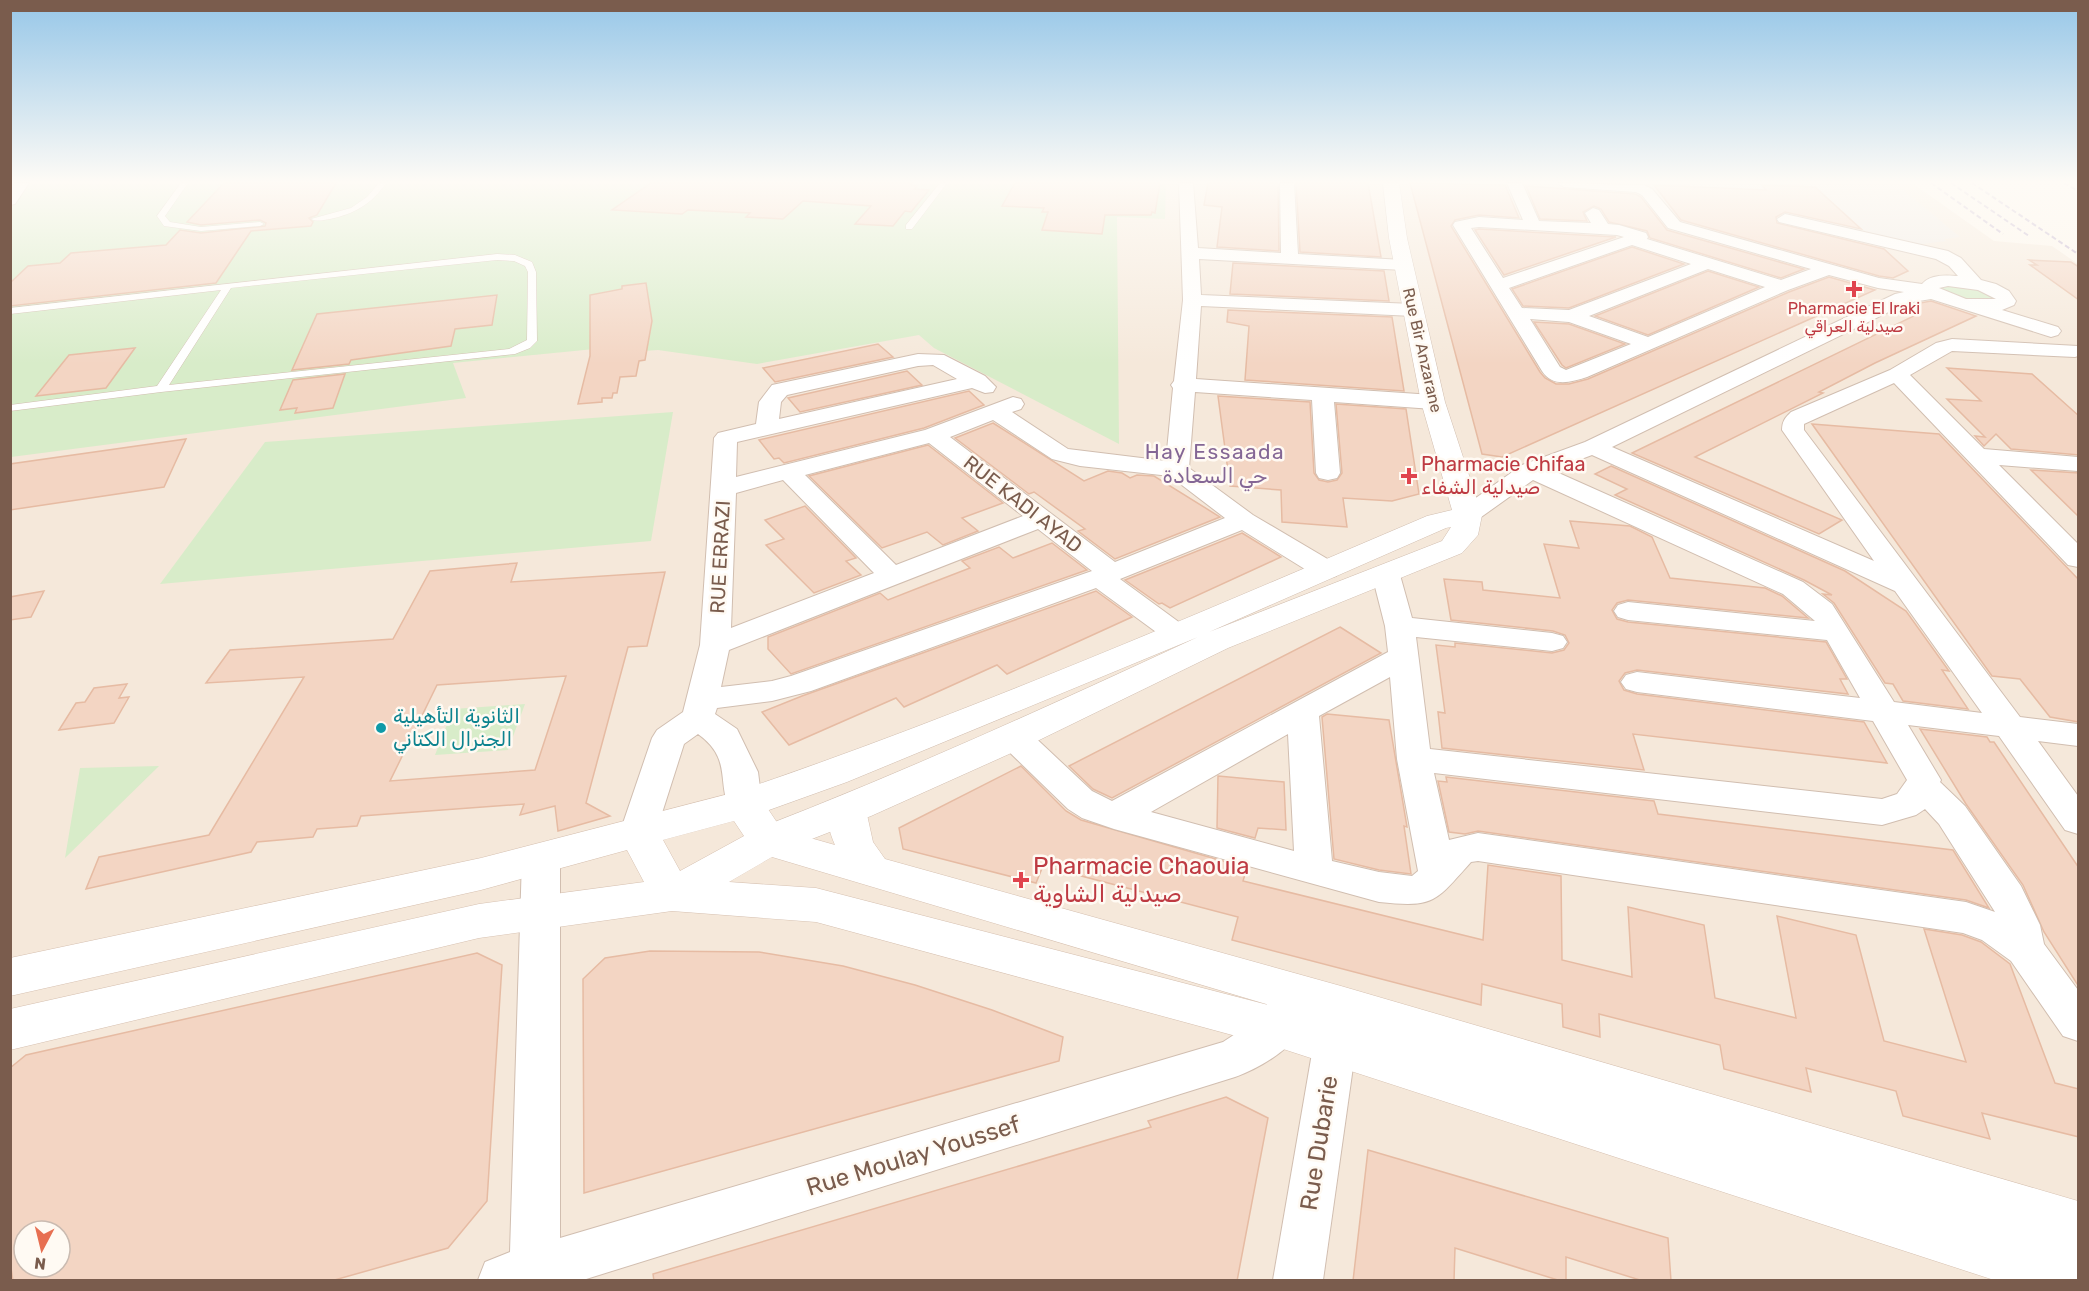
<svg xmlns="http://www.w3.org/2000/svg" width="2089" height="1291" font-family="Rubik,Vazirmatn,sans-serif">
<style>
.residential{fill:#f5e8da;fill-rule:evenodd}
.industrial{fill:#efe9e4}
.green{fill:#d8ecc9}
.building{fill:#f3d5c3;stroke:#e6bba3;stroke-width:1.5;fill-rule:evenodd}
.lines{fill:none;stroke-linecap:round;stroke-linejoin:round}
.service-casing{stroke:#d1beb0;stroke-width:1}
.minor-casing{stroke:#d1beb0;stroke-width:2}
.tertiary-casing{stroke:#d1beb0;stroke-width:1}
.secondary-casing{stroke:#d6c0b0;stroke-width:1}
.service{fill:#fff;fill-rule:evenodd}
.minor{fill:#fff;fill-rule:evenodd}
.tertiary{fill:#fff;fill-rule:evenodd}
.secondary{fill:#fff;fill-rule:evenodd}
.rail{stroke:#b9a8c9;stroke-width:2;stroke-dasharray:5 3;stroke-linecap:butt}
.health-dot{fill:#e0444e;stroke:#fffaf3;stroke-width:2}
.culture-dot{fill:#0f9aa8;stroke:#fffaf3;stroke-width:2}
.labels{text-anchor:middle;stroke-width:5;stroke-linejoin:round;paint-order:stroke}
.far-health-label{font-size:16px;fill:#be3a42;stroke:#fffaf3}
.far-street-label{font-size:16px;fill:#7a5c4d;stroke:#fffaf3}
.health-label{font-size:20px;fill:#be3a42;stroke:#fffaf3;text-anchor:start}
.street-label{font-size:20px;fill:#7a5c4d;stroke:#fffaf3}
.culture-label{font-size:20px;fill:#0d838f;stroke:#fffaf3;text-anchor:start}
.neighbourhood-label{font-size:21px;letter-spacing:1.5px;fill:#846695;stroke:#fffaf3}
.near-health-label{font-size:24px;fill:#be3a42;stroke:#fffaf3;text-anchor:start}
.near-street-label{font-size:24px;fill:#7a5c4d;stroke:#fffaf3}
</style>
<rect width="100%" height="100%" fill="#fdf6ec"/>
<path class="residential" d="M10,183H1912L1994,241L2052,246L2078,264V1280H11ZM24,1231H60V1267H24Z"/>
<polygon class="industrial" points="1653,183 1895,183 1960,237 1944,239 1946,241 1915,245 1773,214 1674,211"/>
<g class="green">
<polygon points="10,183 1166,183 1165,219 1117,217 1119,444 934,348 919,335 757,364 658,350 614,353 615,347 453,363 466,398 11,457"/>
<polygon points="1950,285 1980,289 1995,299 1964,301 1940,288"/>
<polygon points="673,412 651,541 160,584 265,442"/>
<polygon points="525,704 508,750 435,755 453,709"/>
<polygon points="159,766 65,858 80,768"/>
</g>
<g class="building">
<polygon points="224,183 336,183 317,215 309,218 313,222 311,226 251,231 216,283 10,306 10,283 28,266 60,263 71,253 166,245 180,230 201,233 265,226 266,223 260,220 201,225 187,222"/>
<polygon points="651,183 912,183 910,185 917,186 914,189 929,190 911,212 905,211 893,226 855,224 871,206 803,201 783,219 746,217 750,213 688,210 682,214 612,210"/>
<polygon points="1015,183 1160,183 1155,213 1152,212 1151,215 1105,215 1102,234 1042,230 1048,212 1042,212 1044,208 1002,206"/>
<polygon points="1208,183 1278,183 1279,251 1217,247 1222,207 1204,205"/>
<polygon points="1296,183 1368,183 1381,257 1300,252"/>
<polygon points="1410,183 1505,185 1519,218 1479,215 1455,220 1451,226 1540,372 1545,378 1556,384 1569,384 1588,379 1789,292 1829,277 1875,290 1502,457 1482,454"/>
<polygon points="1654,185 1766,190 1762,185 1815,187 1861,229 1785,212 1776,217 1777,223 1884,249 1908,271 1893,278 1879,276 1681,220"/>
<polygon points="1526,186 1635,194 1641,197 1667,230 1804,269 1781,278 1650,238 1647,231 1609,222 1601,209 1594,206 1583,212 1587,221 1540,219"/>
<polygon points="1479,229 1616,237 1504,275 1475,230"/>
<polygon points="1632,247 1684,264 1569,308 1523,306 1512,289"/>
<polygon points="2029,260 2071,262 2079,267 2079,300 2030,265 2037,265"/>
<polygon points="1233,263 1384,271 1389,301 1230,294"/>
<polygon points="1708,271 1759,287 1648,335 1595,316"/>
<polygon points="646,283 652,321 645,360 639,361 636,376 620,377 617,393 613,393 612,398 602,398 602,402 578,404 590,356 590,295 622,289 622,286"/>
<polygon points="497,295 492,325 455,329 451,346 351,360 349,364 292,370 317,314"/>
<polygon points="1931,301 1976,316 1875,363 1819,392 1823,393 1695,457 1842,520 1819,534 1632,453 1920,313 1915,304"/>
<polygon points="1228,310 1392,317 1404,391 1245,380 1249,326 1227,322"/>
<polygon points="1534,322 1569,324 1625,344 1566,368 1562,365"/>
<polygon points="878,344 893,357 775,382 763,368"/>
<polygon points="135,348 106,388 36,396 69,355"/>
<polygon points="1947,368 2032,374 2079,416 2079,455 2011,449 1996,434 1984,446 1975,436 1985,437 1947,399 1981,401"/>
<polygon points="907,371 922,385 800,412 788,398"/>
<polygon points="345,374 333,408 295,413 297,408 280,410 293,380"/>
<polygon points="969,391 984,405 924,428 784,463 779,458 774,459 759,440"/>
<polygon points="1218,396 1310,402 1314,473 1319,480 1328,482 1337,480 1342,473 1336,404 1406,409 1419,494 1392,501 1343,498 1347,527 1282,522 1281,490 1230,486"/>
<polygon points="993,423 1084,481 1108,471 1122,473 1130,478 1137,475 1154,476 1220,517 1115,559 1078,531 1085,529 1034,492 1029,494 955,438"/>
<polygon points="1812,424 1939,434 2079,580 2079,722 2050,717 2020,679 1992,676"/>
<polygon points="186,439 164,487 10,510 10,464"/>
<polygon points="928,445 1003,503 962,518 978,531 943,545 927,532 882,548 809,476"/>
<polygon points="1611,466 1845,571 1906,611 1949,671 1942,670 1968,709 1903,701 1893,684 1885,683 1834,603 1823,594 1832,595 1804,580 1615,495 1627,489 1595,474"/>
<polygon points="2031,470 2079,473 2079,517"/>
<polygon points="805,506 856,558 846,561 861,575 814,593 766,545 784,539 765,520"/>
<polygon points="1570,521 1630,526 1652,537 1670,578 1765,588 1782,596 1808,618 1628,600 1617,603 1612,610 1617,619 1628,622 1826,642 1847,679 1840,679 1848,694 1637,670 1625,673 1619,681 1624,690 1637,694 1864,722 1887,763 1633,734 1644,770 1442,748 1438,712 1445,713 1436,645 1455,647 1455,643 1552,653 1564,650 1569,643 1565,635 1553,631 1451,620 1444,579 1482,582 1483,590 1560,598 1544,544 1579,548"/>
<polygon points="1242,533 1281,557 1170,608 1162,603 1159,604 1125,580"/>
<polygon points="1052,543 1087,570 791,674 768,649 768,637 880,593 888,600 926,585 970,568 962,561 999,547 1013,558"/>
<path d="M517,563L511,582L665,572L647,646L628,647L586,803L610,816L558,831L555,806L520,815L524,804L361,816L357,826L317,829L313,837L257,842L251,852L86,889L99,857L209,835L304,677L206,683L230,650L393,639L430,571ZM566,676L535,770L390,781L437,685Z"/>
<polygon points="44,591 31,617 10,620 10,597"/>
<polygon points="1096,591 1132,617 1007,674 997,665 904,707 896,698 789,745 762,712 802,696"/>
<polygon points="1340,627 1381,653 1112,798 1093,789 1069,766"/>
<polygon points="127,684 119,698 129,697 114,723 59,730 76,703 85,702 94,688"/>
<polygon points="1327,714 1389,720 1407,827 1404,826 1411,874 1379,870 1334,859 1322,717"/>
<polygon points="1920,729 1987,737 1990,742 1994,742 2079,868 2079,987 2044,932 2023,885 1966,804"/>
<polygon points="1021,766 1066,811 1081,820 1247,868 1243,881 1483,940 1488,865 1561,876 1562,960 1632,977 1628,907 1704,925 1715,998 1796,1018 1777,916 1856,935 1884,1041 1966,1062 1924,929 1962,935 1981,942 2010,964 2055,1083 2079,1089 2079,1137 1982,1113 1990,1139 1903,1116 1896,1091 1806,1068 1811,1092 1724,1069 1720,1045 1599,1014 1600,1037 1563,1027 1562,1004 1482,984 1481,1005 1232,940 1238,917 1043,866 1036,883 903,849 899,828"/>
<polygon points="1218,776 1284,782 1286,830 1258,828 1255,838 1217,828"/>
<polygon points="1446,777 1654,801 1658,814 1953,850 1989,908 1966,900 1478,831 1465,834 1449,832 1438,781 1447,782"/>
<polygon points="650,951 759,952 843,966 915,985 992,1010 1063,1037 1059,1061 584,1193 583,979 605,958"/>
<path d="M477,953L502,965L487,1201L448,1248L331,1281H13L10,1261V1068L26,1055ZM24,1231H60V1267H24Z"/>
<polygon points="1226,1097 1268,1118 1237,1281 654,1281 653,1274 1151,1127 1148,1121"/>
<polygon points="1368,1150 1668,1238 1671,1281 1643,1281 1566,1257 1566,1281 1561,1281 1455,1248 1454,1281 1353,1281"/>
</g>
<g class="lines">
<defs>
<g id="service">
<polygon points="181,183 188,183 165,216 170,222 201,227 260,222 264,224 260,226 201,231 164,226 157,216"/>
<path d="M379,183H386C372,204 354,214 330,219C323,220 317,222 311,219L351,208L367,197Z"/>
<polygon points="940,183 947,183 912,229 906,229 906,225"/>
<path d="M497,254L515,255L532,262L536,272L537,341L530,348L515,354L161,392L10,411V405L157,386L221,290L10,314V308ZM497,260L514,261L525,266L528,272L527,340L509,349L169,385L231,288Z"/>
</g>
<g id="minor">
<polygon points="14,183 29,183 15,204 10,205 10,189"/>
<path d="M1179,183H1193L1198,248L1281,253L1280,183H1294L1298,254L1403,260L1409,261L1412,265L1409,269L1403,270L1199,259L1201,295L1413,304L1420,306L1422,310L1420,314L1413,316L1201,306L1196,379L1433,395L1441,397L1444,402L1441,407L1433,409L1334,402L1340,473L1337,478L1328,480L1319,478L1316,473L1312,400L1195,392L1189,468L1253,515L1336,564L1340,570L1336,576L1326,578L1316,576L1242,530L1120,579L1187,628L1192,634L1187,640L1177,643L1167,640L1096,588L811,691L772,701L717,708L715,714L737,729L758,772L762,804L756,813L744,817L732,813C715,784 734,760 698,734L684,744L656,832L651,841L638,845L625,841L620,832L652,738L657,730L683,712L700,645L714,438L718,433L756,424L759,402L772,385L918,354L944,355L985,376L996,387L993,392L985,393L972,388L737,442L736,477L925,430L1013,397L1021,399L1024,404L1021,409L1012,412L1068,449L1166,461L1173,388L1171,385L1174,381L1183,300ZM933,365L957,379L779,419L781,402L787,395L918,366ZM993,420L1052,459L1080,466L1170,476L1225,518L1115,562L950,437ZM929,443L1023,516L896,565L805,475ZM783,480L874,573L731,628L736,493ZM1038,529L1092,571L791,676L772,681L721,687L729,650Z"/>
<path d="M1507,183H1522L1539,221L1591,223L1585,213L1593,208L1599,210L1608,224L1619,225L1646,233L1648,237L1647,239L1781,280L1811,269L1668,228L1642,195L1636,192L1564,187L1557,183L1644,185L1652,189L1680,222L1879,278L1922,284C1930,274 1947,275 1958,276L1949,266L1936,259L1779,222L1777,219L1785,214L1948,251L1961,258L1981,280L1996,284L2009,291L2016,301L2014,305L2002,310L2058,327L2061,331L2058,335L2051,337L1931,299L1907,303L1612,447L1874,561L1782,430C1782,421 1785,418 1791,412L1890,370L1936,343L1952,339L2078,346V356L2075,357L1952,351L1910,375L1984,449L2078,457V471L1999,465L2078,544V567L2068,565L1894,383L1804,424V430L2020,717L2078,724V746L2038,741L2078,796V834L2065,830L1999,736L1908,725L1941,780L1940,782L1965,806L2021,886L2040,925L2044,944L2078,990V1041L2063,1036L2011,961L1982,940L1963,933L1478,861L1471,862C1435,902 1435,908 1379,902L1114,829L1082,818L1068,809L1002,745L997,737L1002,729L1014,726L1026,729L1092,791L1112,801L1388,652L1385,626L1372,575L1376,569L1386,567L1396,569L1400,575L1412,618L1552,633L1563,636L1567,642L1563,648L1552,651L1416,637L1430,749L1882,799L1897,794L1907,780L1873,721L1637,692L1626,689L1621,682L1626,675L1637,672L1860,698L1827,640L1628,620L1618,617L1614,611L1618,605L1628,602L1815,621L1783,594L1533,480L1477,520L1468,523L1459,520L1455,515L1459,510L1522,465L1585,442L1895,294L1904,292L1878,288L1829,275L1788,290L1587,377C1571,382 1553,388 1542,371L1453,225L1455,222L1479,217L1523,220ZM1479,227L1617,235L1624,237L1503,278L1471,228ZM1632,245L1691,264L1569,310L1522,308L1509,288ZM1708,269L1765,287L1648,337L1589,316ZM1948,286L1978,290L1996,299H1966L1939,288ZM1530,319L1569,322L1631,344L1566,370L1560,367ZM1592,455L1895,591L1982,713L1894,702L1832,604L1803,582L1552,470ZM1390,677L1397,759L1418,871L1412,876L1379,872L1332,861L1319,716ZM1288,734L1294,851L1151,812ZM1434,773L1882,825L1916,815L1925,809L1939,824L1995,912L1966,902L1478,833L1449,840Z"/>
<path d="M541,845L554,849L560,859V1238L1223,1042L1261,1017L1268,1002L1283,997L1298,1002C1300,1006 1303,1011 1304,1015C1308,1042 1256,1070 1235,1077L583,1280H478L485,1262L510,1252L522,859L528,849Z"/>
<polygon points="1338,1006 1353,1011 1359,1024 1323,1280 1273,1280 1317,1024 1323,1011"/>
</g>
<path id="tertiary" d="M1383,183H1399L1407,238L1445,402L1482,515L1478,535L1462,553L1228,648L1027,746L871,816L768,856L754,852L748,841L754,830C905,772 1051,705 1198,637L847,782L758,814L744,818L730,814L725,804L730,794C967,714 1197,614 1427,516L1452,510L1421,402L1389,238ZM1451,527L1442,541L1209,632L1446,528Z"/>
<path id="secondary" d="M744,790L758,794L782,830L835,845C828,829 825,815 833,800L847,796L861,800L866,810L873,842L885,859L1341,986L2078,1201V1280H1994L1280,1048L816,922L672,911L479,938L10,1050V1009L479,904L644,882L627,850L481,890L10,996V958L481,858ZM734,821L744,836L680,871L663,840ZM772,857L1276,1007L816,888L729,882Z"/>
</defs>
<use href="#service" class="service-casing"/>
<use href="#minor" class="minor-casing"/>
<use href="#tertiary" class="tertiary-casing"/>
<use href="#secondary" class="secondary-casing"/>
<use href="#service" class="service"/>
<use href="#minor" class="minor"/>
<use href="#tertiary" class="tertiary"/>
<use href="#secondary" class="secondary"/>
<g class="rail">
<polyline points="1931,183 2003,234"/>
<polyline points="1951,183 2029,236"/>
<polyline points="1972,183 2078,254"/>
<polyline points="2064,183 2078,191"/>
</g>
</g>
<linearGradient id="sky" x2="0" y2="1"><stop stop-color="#97c7e8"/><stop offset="0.5" stop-color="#fefbf6"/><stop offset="1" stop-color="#fefbf6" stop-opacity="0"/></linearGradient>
<rect width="2089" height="364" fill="url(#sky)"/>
<g class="health-dot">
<path d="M1851 280h6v6h6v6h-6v6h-6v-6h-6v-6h6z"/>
<path d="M1406 467h6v6h6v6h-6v6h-6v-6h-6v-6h6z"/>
<path d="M1018 871h6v6h6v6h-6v6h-6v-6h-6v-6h6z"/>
</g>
<circle class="culture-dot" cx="381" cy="728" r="6"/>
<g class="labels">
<g class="far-health-label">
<text x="1854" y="314">Pharmacie El Iraki<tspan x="1854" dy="18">صيدلية العراقي</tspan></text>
</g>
<g class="far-street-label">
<text transform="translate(1423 350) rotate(77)" y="6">Rue Bir Anzarane</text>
</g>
<g class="health-label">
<text x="1421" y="471">Pharmacie Chifaa<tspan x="1421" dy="23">صيدلية الشفاء</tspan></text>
</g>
<g class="street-label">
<text transform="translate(1023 504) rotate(38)" y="7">RUE KADI AYAD</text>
<text transform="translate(720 557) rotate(-87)" y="7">RUE ERRAZI</text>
</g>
<g class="culture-label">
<text x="393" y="723">الثانوية التأهيلية<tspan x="393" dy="23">الجنرال الكتاني</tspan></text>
</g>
<g class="neighbourhood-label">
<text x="1215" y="459">Hay Essaada<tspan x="1215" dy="24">حي السعادة</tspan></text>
</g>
<g class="near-health-label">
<text x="1033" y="874">Pharmacie Chaouia<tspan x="1033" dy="28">صيدلية الشاوية</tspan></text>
</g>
<g class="near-street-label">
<text transform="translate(1319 1143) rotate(-81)" y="8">Rue Dubarie</text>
<text transform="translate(913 1156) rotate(-17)" y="8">Rue Moulay Youssef</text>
</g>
</g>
<rect width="2089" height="1291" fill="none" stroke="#7a5c4d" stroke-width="24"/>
<g transform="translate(42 1249) rotate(187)"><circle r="28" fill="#fffaf3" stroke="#cabbb1" stroke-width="1.5"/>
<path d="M0-4.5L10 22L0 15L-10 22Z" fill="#e76f51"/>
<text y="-9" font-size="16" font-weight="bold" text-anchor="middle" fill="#7a5c4d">N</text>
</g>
</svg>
